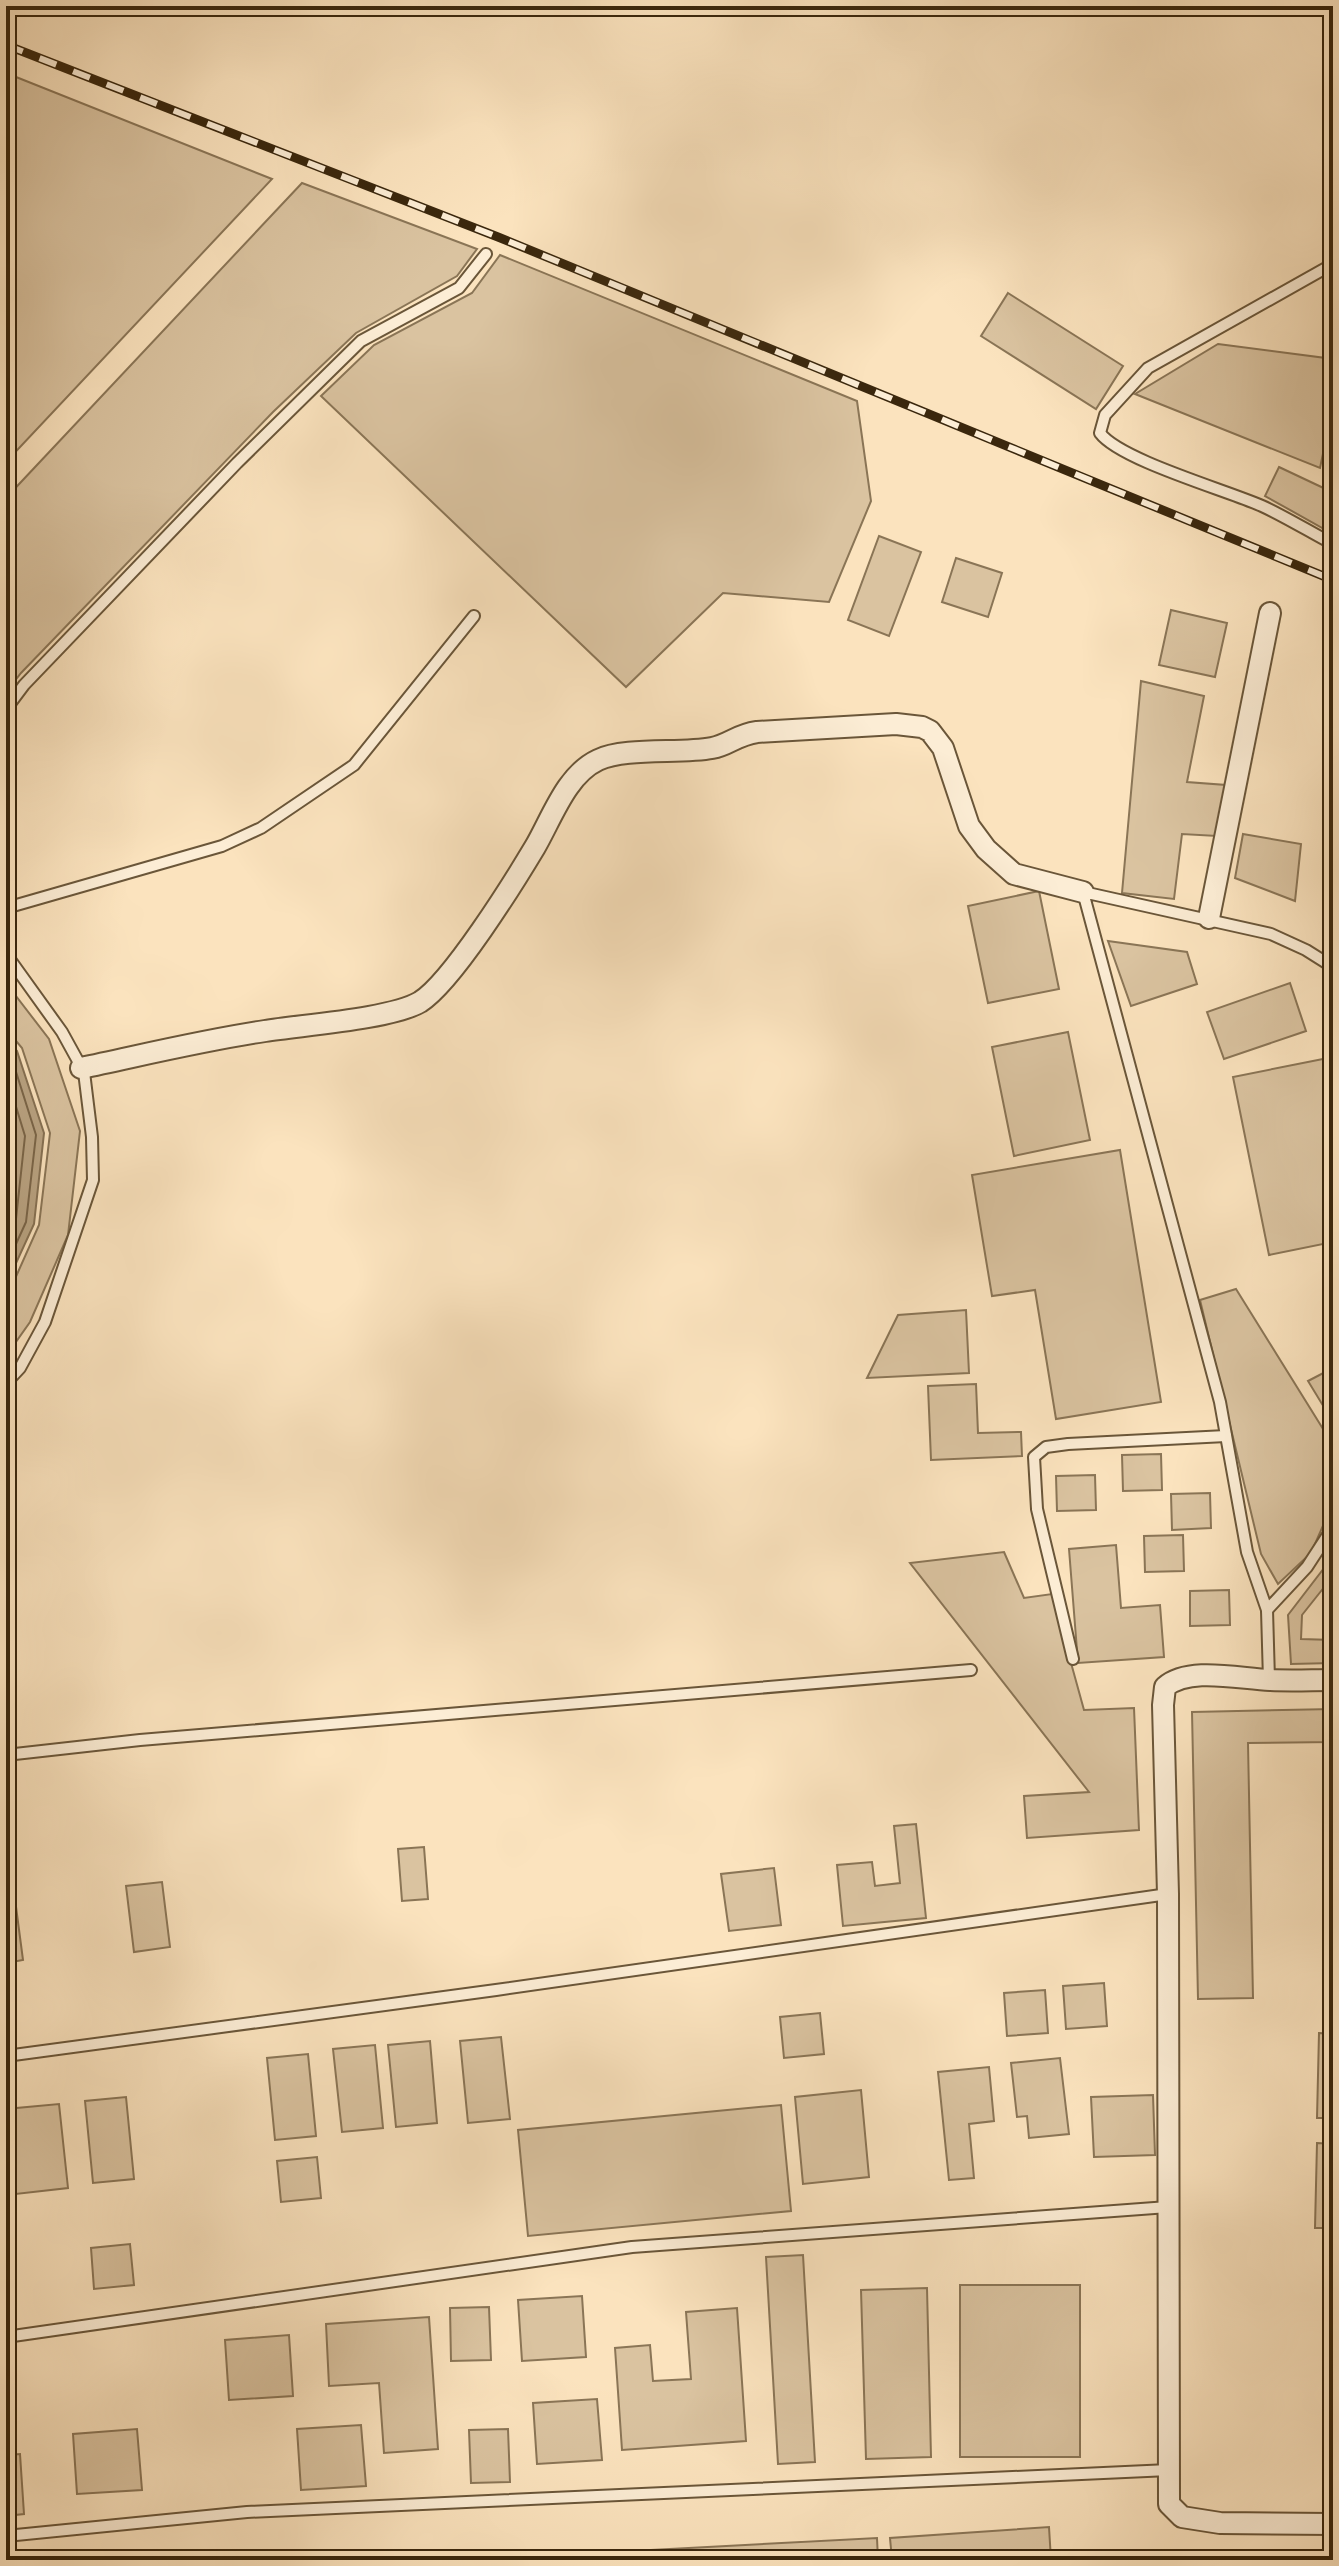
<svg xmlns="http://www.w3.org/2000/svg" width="1339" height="2566" font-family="'EB Garamond',serif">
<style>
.green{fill:#dac3a0;stroke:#8a7556;stroke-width:2}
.water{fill:#b9a382;stroke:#867153;stroke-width:2}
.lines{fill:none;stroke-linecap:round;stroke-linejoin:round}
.shore{stroke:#7a6548;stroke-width:2}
.service-casing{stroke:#6a5639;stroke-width:14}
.minor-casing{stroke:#6a5639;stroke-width:24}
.service{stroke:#fcedd5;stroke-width:10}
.minor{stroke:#fcedd5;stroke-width:20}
.rail-casing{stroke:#3a270d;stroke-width:9}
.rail{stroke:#fcedd5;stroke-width:6;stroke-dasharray:18;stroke-linecap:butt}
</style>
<rect width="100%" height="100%" fill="#fbe3be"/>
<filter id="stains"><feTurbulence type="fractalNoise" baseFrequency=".0025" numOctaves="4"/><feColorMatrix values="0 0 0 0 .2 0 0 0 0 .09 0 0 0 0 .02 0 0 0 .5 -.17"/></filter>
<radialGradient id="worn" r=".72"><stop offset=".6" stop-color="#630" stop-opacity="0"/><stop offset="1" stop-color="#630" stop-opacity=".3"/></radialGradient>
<g class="green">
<polygon points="6,73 272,179 6,462"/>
<polygon points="302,183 477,249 457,276 356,333 273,412 21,673 6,692 6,498"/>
<polygon points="500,255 857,401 871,501 829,602 723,593 626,687 321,396 374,345 472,293"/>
<polygon points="1008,293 1123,366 1096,409 981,336"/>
<polygon points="1218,344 1333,359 1333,406 1320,468 1135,394"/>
<polygon points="1279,467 1332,492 1333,489 1333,534 1265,496"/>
<polygon points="879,536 921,552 889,636 848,620"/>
<polygon points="956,558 1002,573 988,617 942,602"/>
<polygon points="1171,610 1227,623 1215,677 1159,665"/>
<polygon points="1141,681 1204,696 1187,782 1226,785 1217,836 1182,834 1174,899 1122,893"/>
<polygon points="1243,834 1301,844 1295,901 1235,878"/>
<polygon points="1039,891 1059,989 988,1003 968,906"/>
<polygon points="1108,941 1187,952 1197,984 1131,1006"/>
<polygon points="6,983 49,1039 80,1131 68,1235 30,1322 6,1356 6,1299 39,1225 50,1133 22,1048 6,1029"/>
<polygon points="1290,983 1306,1031 1224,1059 1207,1012"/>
<polygon points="1068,1032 1090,1140 1014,1156 992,1047"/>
<polygon points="1333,1057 1333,1242 1269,1255 1233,1077"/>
<polygon points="1120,1150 1161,1402 1056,1419 1035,1290 992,1296 972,1175"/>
<polygon points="1236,1289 1333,1445 1333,1503 1311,1553 1278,1584 1261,1554 1200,1300"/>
<polygon points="966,1310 969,1373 867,1378 898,1315"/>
<polygon points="1333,1368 1333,1422 1308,1381"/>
<polygon points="976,1384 978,1433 1021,1432 1022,1456 931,1460 928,1386"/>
<polygon points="1161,1454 1162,1490 1123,1491 1122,1455"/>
<polygon points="1095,1475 1096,1510 1057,1511 1056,1476"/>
<polygon points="1210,1493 1211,1528 1172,1530 1171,1494"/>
<polygon points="1183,1535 1184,1571 1145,1572 1144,1536"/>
<polygon points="1116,1545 1121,1608 1160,1605 1164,1657 1078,1663 1069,1549"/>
<polygon points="1004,1552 1024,1598 1052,1594 1084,1710 1134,1708 1139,1830 1027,1838 1024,1796 1089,1792 910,1563"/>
<polygon points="1331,1559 1333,1561 1333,1576 1302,1615 1301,1639 1333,1640 1333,1663 1291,1664 1288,1615"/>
<polygon points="1229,1590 1230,1625 1190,1626 1190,1591"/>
<polygon points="1333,1709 1333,1742 1248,1743 1253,1998 1198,1999 1192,1712"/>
<polygon points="916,1824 926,1918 843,1926 837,1865 872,1862 875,1886 900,1883 894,1826"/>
<polygon points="424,1847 428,1899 402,1901 398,1849"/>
<polygon points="774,1868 781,1925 729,1931 721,1874"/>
<polygon points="162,1882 170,1947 134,1952 126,1886"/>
<polygon points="13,1884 23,1960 6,1963 6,1885"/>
<polygon points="1104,1983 1107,2026 1066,2029 1063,1986"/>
<polygon points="1045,1990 1048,2033 1007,2036 1004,1993"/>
<polygon points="820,2013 824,2054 784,2058 780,2017"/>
<polygon points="1319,2033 1333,2034 1333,2118 1317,2118"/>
<polygon points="501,2037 510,2119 468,2123 460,2041"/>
<polygon points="430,2041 437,2123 396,2127 388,2045"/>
<polygon points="375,2045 383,2128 342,2132 333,2049"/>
<polygon points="308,2054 316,2136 275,2140 267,2058"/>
<polygon points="1060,2058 1069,2134 1029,2138 1027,2116 1017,2117 1011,2063"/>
<polygon points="989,2067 994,2121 969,2124 974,2178 949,2180 938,2072"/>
<polygon points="861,2090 869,2177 803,2184 795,2097"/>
<polygon points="1153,2095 1155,2155 1094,2157 1091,2097"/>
<polygon points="126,2097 134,2179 93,2183 85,2101"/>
<polygon points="59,2104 68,2188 7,2195 6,2109"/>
<polygon points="781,2105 791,2211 528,2236 518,2130"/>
<polygon points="1317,2143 1333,2144 1333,2228 1315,2228"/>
<polygon points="317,2157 321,2198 281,2202 277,2161"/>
<polygon points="130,2244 134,2285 94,2289 91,2248"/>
<polygon points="803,2255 815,2462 778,2464 766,2257"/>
<rect x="960" y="2285" width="120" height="172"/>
<polygon points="927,2288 931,2457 866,2459 861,2290"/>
<polygon points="582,2296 586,2357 522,2361 518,2300"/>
<polygon points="489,2307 491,2360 451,2361 450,2308"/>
<polygon points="737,2308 746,2441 622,2450 615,2348 650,2345 653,2381 691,2379 686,2312"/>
<polygon points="429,2317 438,2449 384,2453 379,2383 329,2386 326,2324"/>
<polygon points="289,2335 293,2396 229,2400 225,2340"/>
<polygon points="597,2399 602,2460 537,2464 533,2403"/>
<polygon points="361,2425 366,2486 301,2490 297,2429"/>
<polygon points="137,2429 142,2490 77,2494 73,2434"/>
<polygon points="508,2429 510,2482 471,2483 469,2430"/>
<polygon points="20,2454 24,2514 6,2516 6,2455"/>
<polygon points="1049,2527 1051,2560 892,2560 890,2538"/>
<polygon points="877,2538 878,2560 615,2560 614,2552"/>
</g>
<polygon class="water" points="6,1038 17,1051 44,1133 34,1224 6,1285"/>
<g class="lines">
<g class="shore">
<polyline points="6,1050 11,1056 36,1135 26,1222 6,1266"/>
<polyline points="6,1074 25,1136 16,1219 6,1242"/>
<polyline points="6,1114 13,1137 6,1203"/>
</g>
<defs>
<g id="service">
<path d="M1333,264L1148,368L1105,415L1100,433C1120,460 1226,490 1262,506C1286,517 1310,532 1333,544"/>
<polyline points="6,709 24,685 237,463 361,341 459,288 486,254"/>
<polyline points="6,908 222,846 261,828 354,765 474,616"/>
<polyline points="6,954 62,1032 84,1072 92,1137 93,1180 45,1322 20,1368 6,1383"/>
<polyline points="1267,1610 1307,1567 1333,1527"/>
<polyline points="1073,1659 1037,1509 1034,1457 1046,1447 1068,1444 1226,1436"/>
<polyline points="1269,1680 1267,1610 1247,1552 1220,1402 1083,892 1271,934 1306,950 1333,967"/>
<polyline points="6,1755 140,1740 971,1670"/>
<polyline points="6,2056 496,1990 1168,1894"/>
<polyline points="6,2337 632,2247 1168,2207"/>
<polyline points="6,2536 247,2512 1169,2470"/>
</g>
<g id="minor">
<polyline points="1209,918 1270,613"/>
<path d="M81,1068C143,1055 204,1040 265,1031C302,1025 391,1019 420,1002C452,982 514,882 535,847C552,818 566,775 598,760C625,747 681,754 712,748C729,745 736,735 757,732L896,724L922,727L930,731L943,748L969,826L986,849L1014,874L1083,892"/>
<path d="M1333,1680C1312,1680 1291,1681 1270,1680C1240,1679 1189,1666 1165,1687L1163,1705L1168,1894L1169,2504L1182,2517L1220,2523L1333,2524"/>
</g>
</defs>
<use href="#service" class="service-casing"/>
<use href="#minor" class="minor-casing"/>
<use href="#service" class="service"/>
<use href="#minor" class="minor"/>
<defs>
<polyline id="rail" points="6,45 498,237 1333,580"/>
</defs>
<use href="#rail" class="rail-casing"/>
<use href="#rail" class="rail"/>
</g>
<rect width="1339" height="2566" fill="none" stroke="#fbe3be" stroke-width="32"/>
<rect x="8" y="8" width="1323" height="2550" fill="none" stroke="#3a270d" stroke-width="4"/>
<rect x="16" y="16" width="1307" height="2534" fill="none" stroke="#3a270d" stroke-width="2"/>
<rect width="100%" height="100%" filter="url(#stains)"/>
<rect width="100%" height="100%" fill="url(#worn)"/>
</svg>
